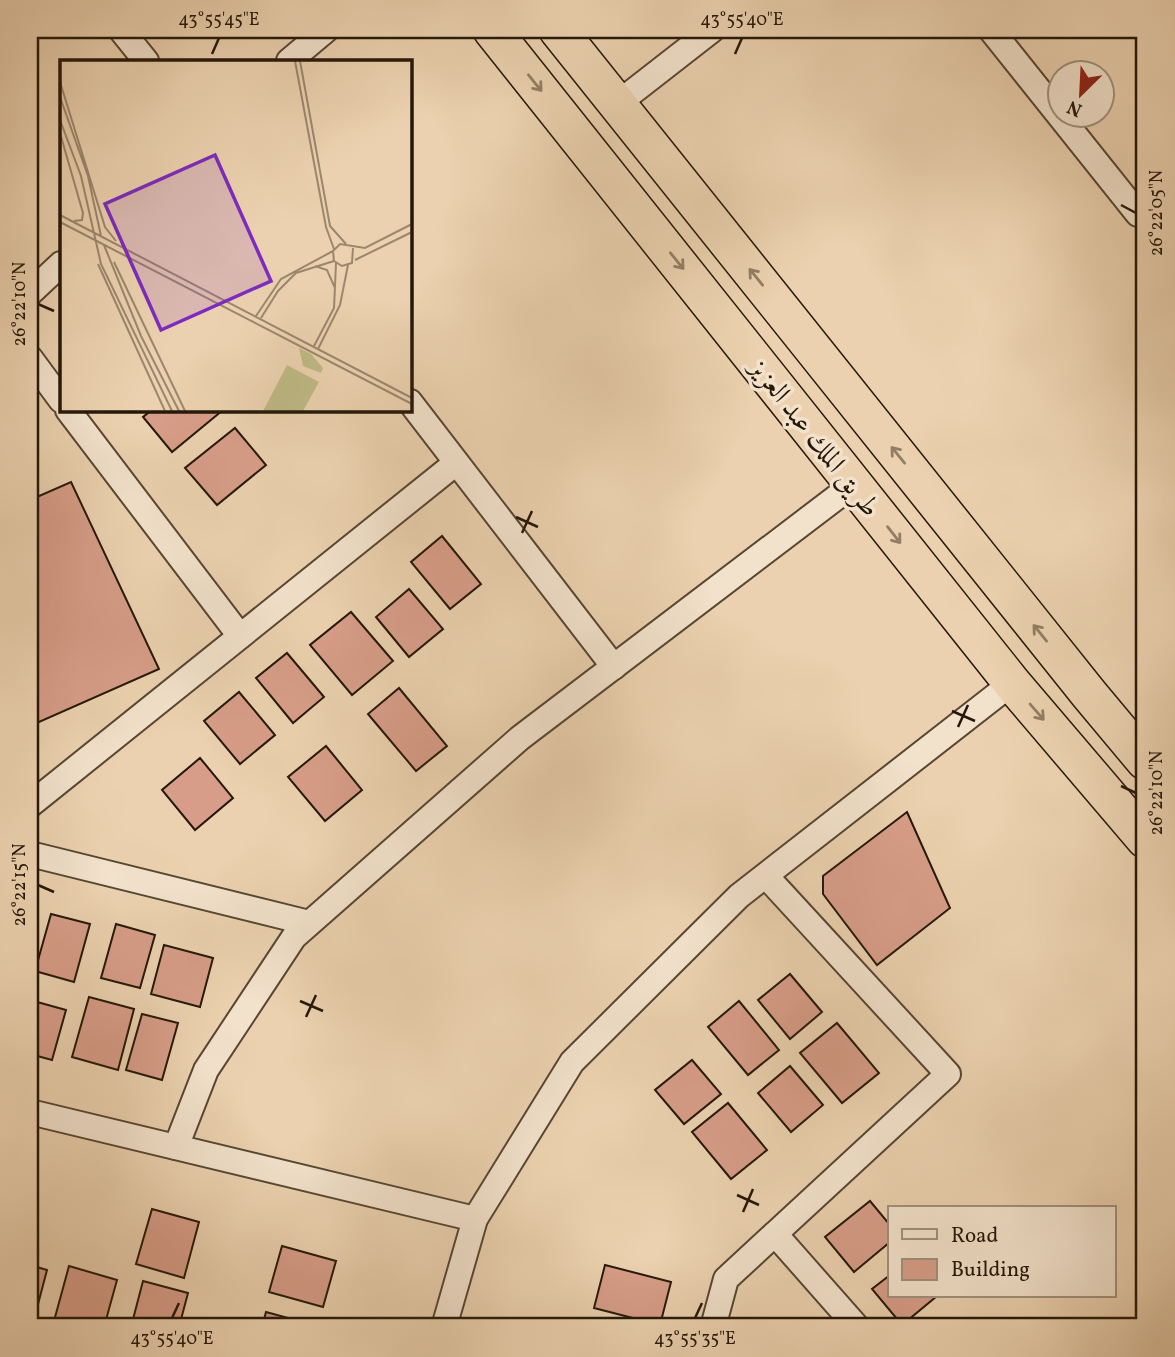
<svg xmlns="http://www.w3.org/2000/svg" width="1175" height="1357" font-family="Vollkorn,Amiri,serif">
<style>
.building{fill:#d79d88;stroke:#261809;stroke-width:2}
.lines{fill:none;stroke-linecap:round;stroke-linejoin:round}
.minor-casing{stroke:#574632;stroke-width:28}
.highway-casing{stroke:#261809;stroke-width:40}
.minor{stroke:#f2e1cb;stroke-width:24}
.highway{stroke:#ebd1af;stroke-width:37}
.oneway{stroke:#927e64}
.ticks{fill:none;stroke:#261809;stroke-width:2.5}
.labels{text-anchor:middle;stroke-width:7;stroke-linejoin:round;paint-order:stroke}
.street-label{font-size:28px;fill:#261809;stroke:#f2e1cb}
.inset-road{fill:none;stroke:#9c876d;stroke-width:2}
.view{fill:#7b2cbf;fill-opacity:0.15;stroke:#7b2cbf;stroke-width:3.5}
.inset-edge{fill:none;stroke:#261809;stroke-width:3.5}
.neatline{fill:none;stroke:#261809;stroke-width:2.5}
.ticks-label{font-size:18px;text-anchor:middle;fill:#261809}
</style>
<rect width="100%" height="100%" fill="#ebd1af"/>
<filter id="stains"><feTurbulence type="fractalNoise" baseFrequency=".00286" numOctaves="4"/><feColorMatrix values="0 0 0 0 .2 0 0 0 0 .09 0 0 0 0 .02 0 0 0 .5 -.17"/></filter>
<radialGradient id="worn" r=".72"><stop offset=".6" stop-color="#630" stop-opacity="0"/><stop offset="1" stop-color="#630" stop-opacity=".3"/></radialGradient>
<g class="building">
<polygon points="152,410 223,410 172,452 143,417"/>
<polygon points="235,428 266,465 217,505 185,468"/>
<polygon points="71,482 159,669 30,726 30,500"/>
<polygon points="442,536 481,584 450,609 411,562"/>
<polygon points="409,589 443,629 409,657 376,617"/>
<polygon points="351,612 393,661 352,695 310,645"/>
<polygon points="287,653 324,697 293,723 256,678"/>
<polygon points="399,688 447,746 416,771 368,714"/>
<polygon points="239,692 275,735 240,764 204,721"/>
<polygon points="326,746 362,790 325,821 288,777"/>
<polygon points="200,758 233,798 195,830 162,790"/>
<polygon points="907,812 950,908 877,965 823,894 823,876"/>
<polygon points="51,914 90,924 74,982 35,971"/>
<polygon points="116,924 155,935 140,988 101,978"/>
<polygon points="164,945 213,958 200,1007 151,994"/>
<polygon points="790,974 822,1012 790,1039 758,1000"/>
<polygon points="89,997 134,1009 118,1070 72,1057"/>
<polygon points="30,1000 66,1010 52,1060 30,1054"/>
<polygon points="739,1001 779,1050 748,1075 708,1027"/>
<polygon points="142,1014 178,1023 162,1080 126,1070"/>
<polygon points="837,1023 879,1073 842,1103 800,1053"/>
<polygon points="692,1060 721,1094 684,1124 655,1090"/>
<polygon points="790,1066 823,1105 791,1132 758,1093"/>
<polygon points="728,1103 767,1150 731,1179 692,1132"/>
<polygon points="870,1201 890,1225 890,1242 854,1272 825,1237"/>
<polygon points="152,1209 199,1222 184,1278 136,1264"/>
<polygon points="282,1246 336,1261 323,1307 269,1292"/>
<polygon points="30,1265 47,1270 32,1327 30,1326"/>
<polygon points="605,1265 671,1282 660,1325 594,1308"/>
<polygon points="69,1266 117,1280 104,1327 75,1327 54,1321"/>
<polygon points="890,1275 890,1296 937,1296 902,1325 872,1289"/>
<polygon points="143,1281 188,1293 179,1327 131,1327"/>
<polygon points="266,1312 321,1327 262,1327"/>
</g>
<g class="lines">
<defs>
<g id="minor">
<polyline points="121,30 146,61"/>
<polyline points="991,30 1138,214"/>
<polyline points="289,61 326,30"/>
<polyline points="617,104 712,30"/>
<polyline points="30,293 61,264"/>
<polyline points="30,358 61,400"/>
<polyline points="410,402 614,667"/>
<polyline points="68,410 240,636"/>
<polyline points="30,805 456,463"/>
<polyline points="30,854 309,923"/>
<polyline points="30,1112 475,1219"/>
<polyline points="176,1147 206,1070 294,937 520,738 854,484"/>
<polyline points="775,1234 857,1327"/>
<polyline points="444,1327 475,1219 572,1062 739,896 1012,683"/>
<polyline points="713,1327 726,1279 948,1074 766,876"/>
</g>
<g id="highway">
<polyline points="492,30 1012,683 1145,839"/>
<polyline points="558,30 1089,694 1145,761"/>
</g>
</defs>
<use href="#minor" class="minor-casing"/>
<use href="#highway" class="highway-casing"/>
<use href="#minor" class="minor"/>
<use href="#highway" class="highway"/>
</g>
<defs><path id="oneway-shaft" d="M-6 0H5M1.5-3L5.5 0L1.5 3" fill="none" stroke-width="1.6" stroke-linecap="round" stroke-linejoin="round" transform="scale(1.75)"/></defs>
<g class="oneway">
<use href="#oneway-shaft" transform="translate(535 83) rotate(51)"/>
<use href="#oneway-shaft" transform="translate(677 261) rotate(51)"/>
<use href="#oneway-shaft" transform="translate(756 277) rotate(-129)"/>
<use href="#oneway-shaft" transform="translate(898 455) rotate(-129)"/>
<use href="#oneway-shaft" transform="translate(894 535) rotate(52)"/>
<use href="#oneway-shaft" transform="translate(1040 633) rotate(-129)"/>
<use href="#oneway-shaft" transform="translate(1037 712) rotate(49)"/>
</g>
<path class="ticks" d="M212,54L219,38M735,54L742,38M1121,205L1136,213M38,304L54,311M516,517L538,527M522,533L532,511M952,711L975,721M958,727L968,705M1121,786L1136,793M38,885L54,892M300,1001L323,1011M306,1017L316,995M737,1195L759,1205M743,1212L753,1189M172,1318L179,1303M695,1318L702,1303"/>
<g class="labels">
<g class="street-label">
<text transform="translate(816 437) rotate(52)" y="10">طريق الملك عبد العزيز</text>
</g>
</g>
<g transform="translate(60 60)">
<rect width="352" height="352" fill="#ebd1af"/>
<path d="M239,288L251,294L263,308L261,313L243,306Z" fill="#beb986"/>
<path d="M227,305L259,322L243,351H203Z" fill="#beb986"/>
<path class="inset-road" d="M235,1L266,167L274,189M240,1L270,166L286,184M0,22L45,167L56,181M0,37L28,116L41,176M0,60L21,116L41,204L112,351M0,73L23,153L22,160L14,161M0,155L352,338M0,162L352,344M44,185L81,276L119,351M293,188L292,203L282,206L274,201L273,191L280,184L305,188L352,164M295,200L352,172M54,202L125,351M38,204L105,351M255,206L267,210L275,228M196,256L221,219L273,191M201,258L218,231L236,213L274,201M254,286L274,248L276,203M258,289L280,245L288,205"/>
<path class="view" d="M155,95L211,221L101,270L45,144Z"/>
<rect width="352" height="352" class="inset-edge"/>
</g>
<rect width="1175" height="1357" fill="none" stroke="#ebd1af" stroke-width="77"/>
<rect x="888" y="1206" width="228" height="91" fill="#f2e1cb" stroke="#a0917d" stroke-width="2"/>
<rect x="902" y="1229" width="35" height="10" fill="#f2e1cb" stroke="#a0917d" stroke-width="2"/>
<text x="951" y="1242" font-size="21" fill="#261809">Road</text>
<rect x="902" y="1259" width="35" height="21" fill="#d79d88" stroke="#a0917d" stroke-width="2"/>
<text x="951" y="1276" font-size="21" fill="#261809">Building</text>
<g transform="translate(1081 94) rotate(204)"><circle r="33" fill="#f2e1cb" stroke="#a0917d" stroke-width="2"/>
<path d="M0-5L12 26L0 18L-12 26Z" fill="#8f2418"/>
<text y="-10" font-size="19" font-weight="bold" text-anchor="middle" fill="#261809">N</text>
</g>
<rect x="38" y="38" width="1098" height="1280" class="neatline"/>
<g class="ticks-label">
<text x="219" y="25">43°55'45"E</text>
<text x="742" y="25">43°55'40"E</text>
<text transform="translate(1156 213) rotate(-90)" y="6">26°22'05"N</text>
<text transform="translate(19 304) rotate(-90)" y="6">26°22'10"N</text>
<text transform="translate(1156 793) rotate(-90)" y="6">26°22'10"N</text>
<text transform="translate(19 885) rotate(-90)" y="6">26°22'15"N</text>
<text x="172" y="1344">43°55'40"E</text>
<text x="695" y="1344">43°55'35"E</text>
</g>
<rect width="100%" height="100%" filter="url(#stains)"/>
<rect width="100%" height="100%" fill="url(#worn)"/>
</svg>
